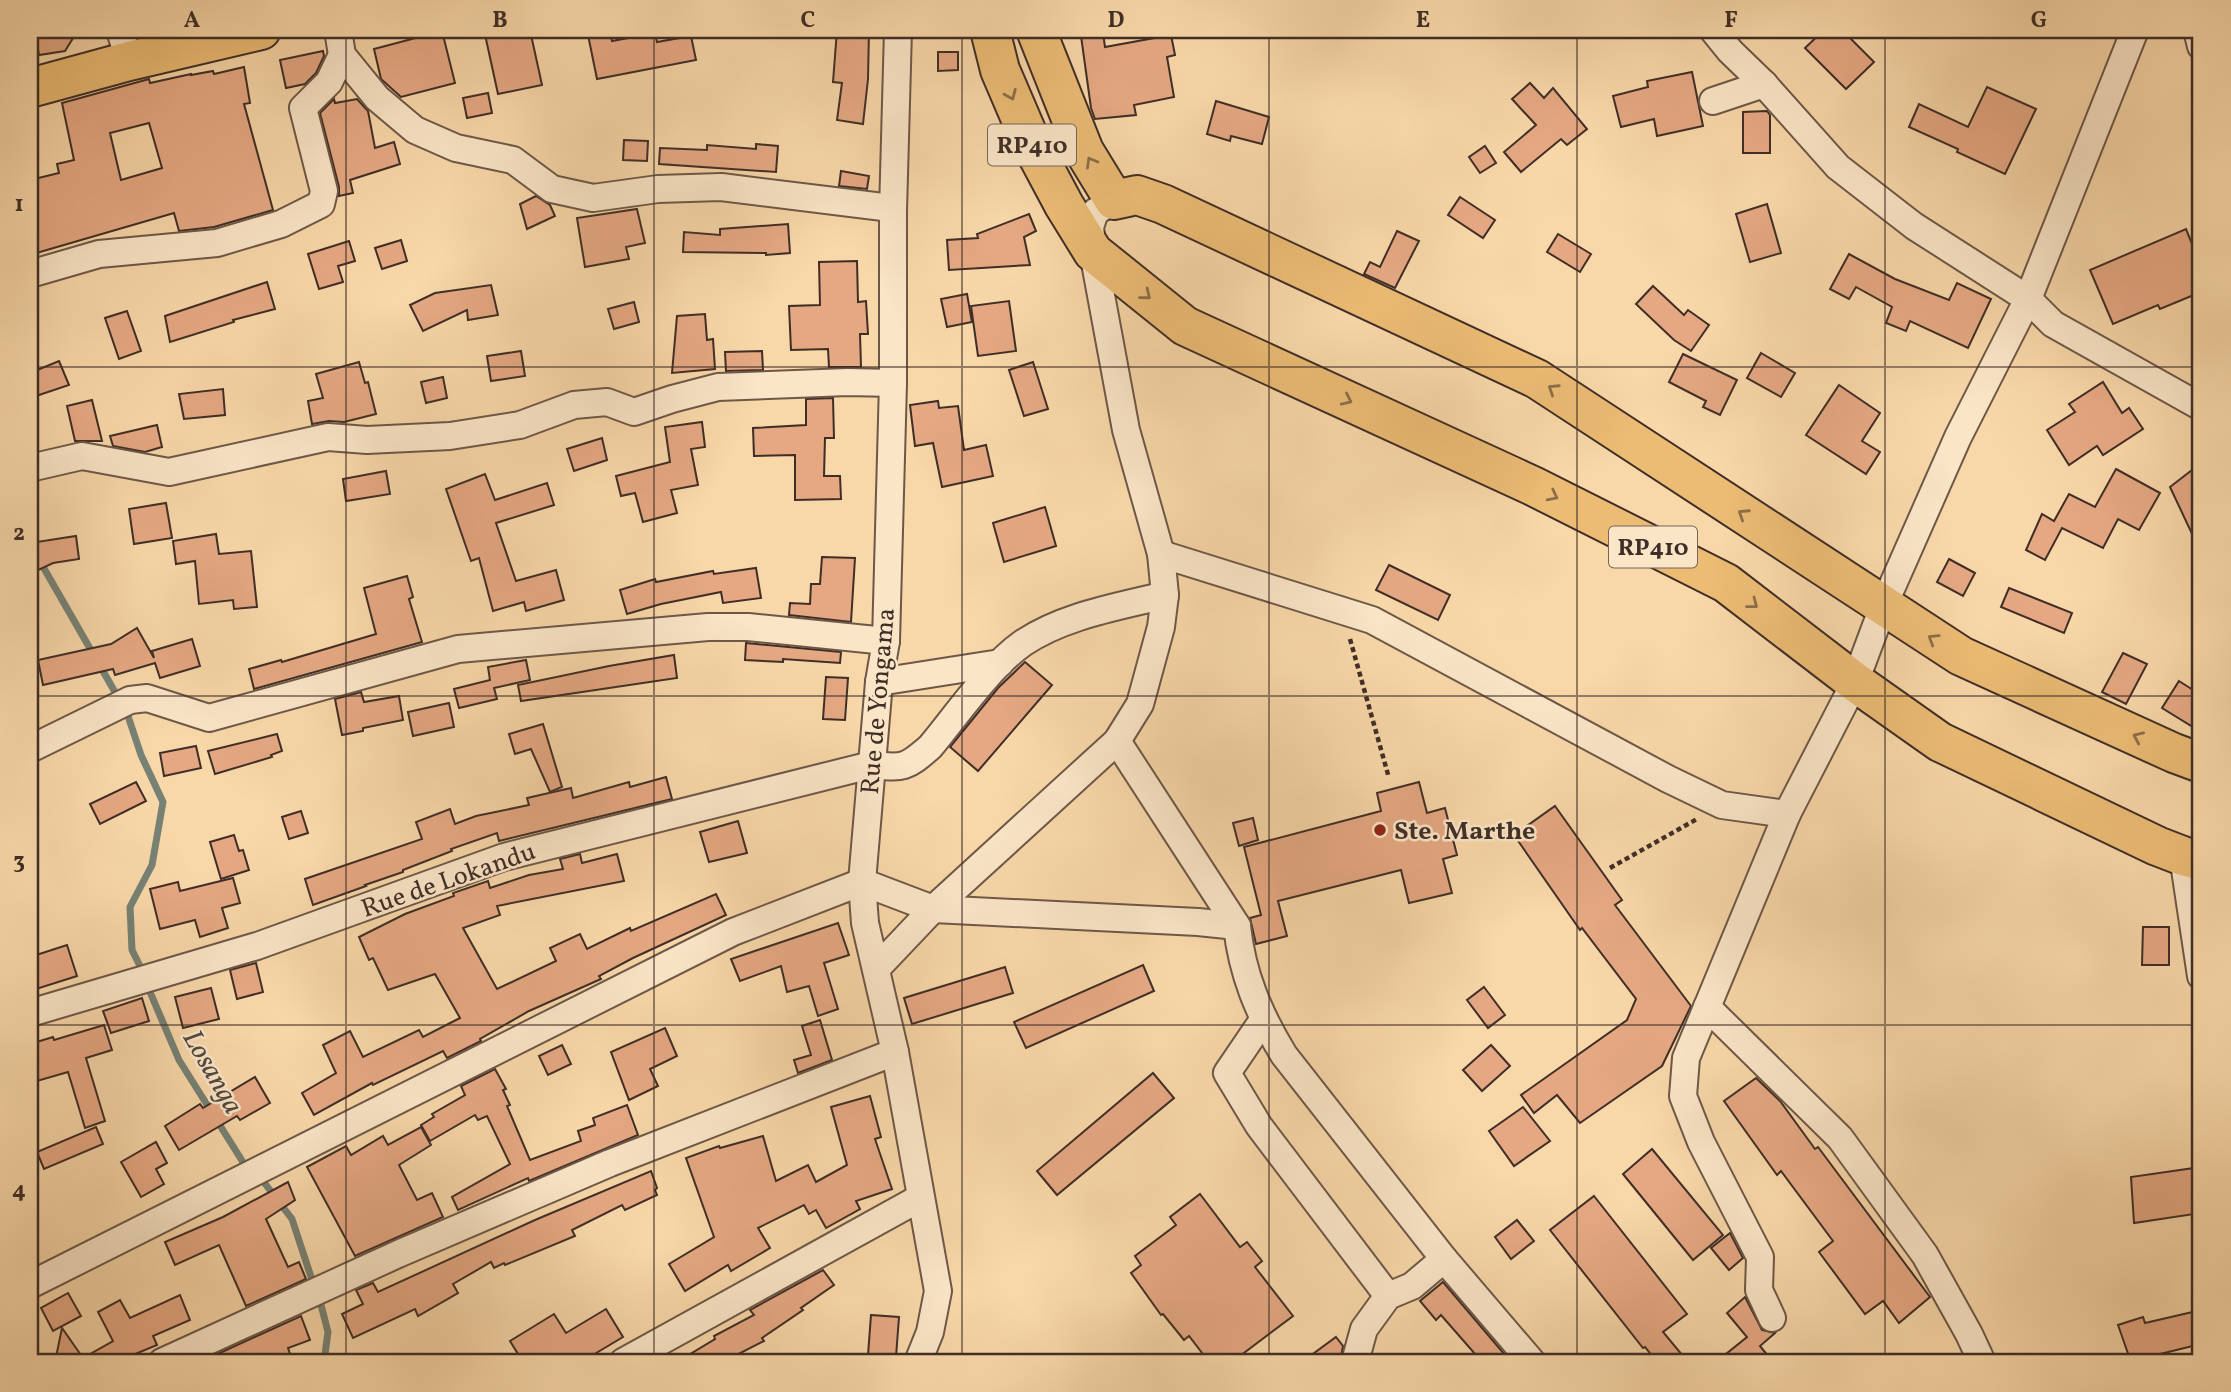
<svg xmlns="http://www.w3.org/2000/svg" width="2231" height="1392" font-family="Vollkorn,serif">
<style>
.lines{fill:none;stroke-linecap:round;stroke-linejoin:round}
.stream{stroke:#778275;stroke-width:7}
.building{fill:#e5a883;stroke:#3f2e27;stroke-width:2;fill-rule:evenodd}
.minor-casing{stroke:#6d5848;stroke-width:30}
.primary-casing{stroke:#3f2e27;stroke-width:42}
.path{stroke:#3f2e27;stroke-width:4.5;stroke-dasharray:5 3.5;stroke-linecap:butt}
.minor{stroke:#fae5c7;stroke-width:26}
.primary{stroke:#ecbc74;stroke-width:38}
.oneway{stroke:#8d6e4a}
.grid{fill:none;stroke:#3f2e27;stroke-width:2;stroke-opacity:0.55}
.poi-dot{fill:#8f2418;stroke:#fae5c7;stroke-width:2.5}
.labels{text-anchor:middle;stroke-width:5;stroke-linejoin:round;paint-order:stroke}
.shield{fill:#fae5c7;stroke:#776557;stroke-width:2}
.shield-label{font-size:24px;font-weight:bold;fill:#3f2e27}
.street-label{font-size:26px;fill:#3f2e27;stroke:#fae5c7}
.poi-label{font-size:26px;font-weight:bold;fill:#3f2e27;stroke:#fae5c7;text-anchor:start}
.water-label{font-size:28px;font-style:italic;fill:#524a41;stroke:#fae5c7}
.neatline{fill:none;stroke:#3f2e27;stroke-width:2.5}
.grid-label{font-size:23px;text-anchor:middle;font-weight:bold;fill:#3f2e27}
</style>
<rect width="100%" height="100%" fill="#f8d7a9"/>
<filter id="stains"><feTurbulence type="fractalNoise" baseFrequency=".00286" numOctaves="4"/><feColorMatrix values="0 0 0 0 .2 0 0 0 0 .09 0 0 0 0 .02 0 0 0 .5 -.17"/></filter>
<radialGradient id="worn" r=".72"><stop offset=".6" stop-color="#630" stop-opacity="0"/><stop offset="1" stop-color="#630" stop-opacity=".3"/></radialGradient>
<g class="lines">
<g class="stream">
<polyline points="30,544 119,699"/>
<polyline points="128,716 141,755 163,802 152,865 130,907 132,950 144,974"/>
<polyline points="150,992 179,1060 246,1167"/>
<polyline points="263,1181 292,1219 314,1286"/>
<polyline points="320,1301 328,1332 324,1362"/>
</g>
</g>
<g class="building">
<polygon points="34,30 78,30 65,51 39,55"/>
<polygon points="484,30 530,30 542,85 498,94"/>
<polygon points="587,30 609,30 612,41 655,33 657,42 691,36 696,60 597,79"/>
<polygon points="837,30 869,30 868,79 863,124 837,120 842,83 833,82"/>
<polygon points="1824,30 1842,30 1874,62 1846,89 1805,48"/>
<polygon points="442,31 455,83 401,97 381,79 374,49"/>
<polygon points="1103,33 1105,47 1171,35 1175,55 1167,57 1174,97 1134,105 1136,115 1095,119 1091,108 1081,36"/>
<polygon points="323,51 324,56 316,73 305,84 286,88 280,60"/>
<polygon points="938,52 958,52 958,70 938,71"/>
<path d="M244,67L250,103L244,104L273,210L214,227L179,231L174,213L33,254L30,241V205L35,203L30,180L59,173L57,164L74,160L62,103L149,79L150,83L191,74V75L213,71L214,74ZM149,123L162,168L121,180L110,133Z"/>
<polygon points="1692,72 1703,126 1657,136 1654,119 1621,127 1613,96 1648,87 1647,81"/>
<polygon points="1530,83 1544,98 1553,88 1587,129 1567,145 1561,139 1521,172 1504,152 1536,125 1512,99"/>
<polygon points="1987,87 2036,109 2005,174 1957,152 1958,149 1909,127 1919,104 1968,127"/>
<polygon points="488,93 492,113 467,118 463,98"/>
<polygon points="334,99 335,103 357,99 368,111 375,148 394,142 400,164 350,180 353,193 339,196 339,187 320,113"/>
<polygon points="1216,101 1269,117 1262,144 1231,136 1230,141 1207,134"/>
<polygon points="1767,111 1770,115 1770,153 1743,153 1743,112"/>
<polygon points="624,140 648,141 647,161 623,160"/>
<polygon points="756,144 778,146 776,172 659,164 660,148 707,150 707,145 756,149"/>
<polygon points="1485,146 1496,163 1480,173 1469,157"/>
<polygon points="841,171 869,176 867,189 839,186"/>
<polygon points="536,196 550,205 555,216 527,229 520,204"/>
<polygon points="1460,197 1495,220 1483,238 1448,215"/>
<polygon points="1767,204 1781,253 1750,262 1736,214"/>
<polygon points="637,209 645,243 626,247 629,259 585,267 577,218"/>
<polygon points="1029,214 1036,231 1024,237 1030,265 949,270 947,240 978,238 977,234"/>
<polygon points="788,224 790,253 766,255 766,253 683,252 684,232 720,235 720,229"/>
<polygon points="2186,229 2201,266 2201,292 2160,309 2158,305 2113,324 2090,270"/>
<polygon points="1397,231 1419,241 1395,288 1364,274 1370,262 1380,267"/>
<polygon points="1558,234 1591,254 1580,272 1547,252"/>
<polygon points="401,240 407,261 382,269 375,248"/>
<polygon points="349,241 355,261 338,266 343,282 319,289 308,254"/>
<polygon points="1849,254 1895,279 1949,300 1957,283 1991,299 1968,348 1910,321 1906,331 1886,323 1892,307 1856,287 1849,299 1830,289"/>
<polygon points="857,261 858,302 866,301 868,334 860,334 861,367 829,367 828,349 791,350 789,306 820,305 819,262"/>
<polygon points="267,282 275,309 233,320 234,322 170,342 165,316"/>
<polygon points="491,285 498,315 468,320 467,310 423,331 410,305 435,293"/>
<polygon points="1653,286 1684,315 1688,310 1709,325 1691,351 1674,340 1636,304"/>
<polygon points="967,294 972,322 947,327 941,299"/>
<polygon points="1009,301 1016,351 978,356 971,306"/>
<polygon points="634,302 639,322 614,329 608,309"/>
<polygon points="127,311 141,351 119,359 105,318"/>
<polygon points="705,314 707,340 713,339 715,369 672,373 677,316"/>
<polygon points="521,351 525,376 491,381 487,356"/>
<polygon points="762,351 763,370 726,371 725,352"/>
<polygon points="1761,353 1795,373 1781,397 1747,378"/>
<polygon points="1683,354 1737,380 1720,415 1703,407 1706,401 1669,382"/>
<polygon points="59,361 69,385 30,398 30,373"/>
<polygon points="359,362 365,383 368,382 376,414 344,422 329,421 312,424 308,401 323,398 316,374"/>
<polygon points="1033,362 1048,409 1024,416 1009,370"/>
<polygon points="443,377 447,398 426,403 421,382"/>
<polygon points="2103,382 2122,413 2129,408 2143,429 2103,455 2097,446 2069,465 2047,430 2075,412 2069,404"/>
<polygon points="1839,385 1880,413 1862,441 1880,452 1866,474 1806,435"/>
<polygon points="223,389 225,415 184,419 179,394"/>
<polygon points="833,398 834,438 825,438 824,476 840,476 841,499 795,500 795,455 754,456 753,428 806,425 806,399"/>
<polygon points="92,400 102,441 75,441 67,406"/>
<polygon points="938,401 939,408 958,406 964,450 986,445 993,476 942,487 933,443 915,446 910,405"/>
<polygon points="702,422 705,447 691,449 698,485 671,490 677,513 643,522 635,493 621,496 616,476 670,462 665,427"/>
<polygon points="157,425 162,447 145,452 113,446 110,436"/>
<polygon points="602,438 607,460 574,471 567,449"/>
<polygon points="2201,463 2201,553 2170,487"/>
<polygon points="2116,469 2160,493 2139,530 2118,519 2103,548 2062,528 2045,560 2026,550 2042,514 2054,521 2069,494 2095,507"/>
<polygon points="386,471 390,494 346,501 343,479"/>
<polygon points="485,474 495,500 547,483 554,505 496,523 516,581 556,570 564,600 526,611 524,602 493,611 479,558 471,561 446,489"/>
<polygon points="166,503 172,538 134,544 129,509"/>
<polygon points="1045,507 1056,546 1004,562 993,523"/>
<polygon points="216,534 219,554 251,551 257,607 234,609 233,600 199,604 195,561 176,564 173,541"/>
<polygon points="76,536 79,559 53,563 30,574 30,543"/>
<polygon points="822,557 855,558 851,622 789,615 790,603 810,604 811,584 820,584"/>
<polygon points="1949,559 1975,573 1963,596 1937,582"/>
<polygon points="1389,565 1450,595 1438,620 1376,590"/>
<polygon points="756,568 761,598 723,603 721,592 661,604 627,614 620,590 655,579 656,582 713,571 714,574"/>
<polygon points="407,576 413,597 409,599 422,642 254,689 249,669 281,660 282,662 376,634 364,588"/>
<polygon points="2009,588 2072,613 2064,633 2001,607"/>
<polygon points="137,628 154,658 152,651 192,639 200,666 160,678 155,663 115,675 113,669 43,685 38,660 111,644"/>
<polygon points="746,643 841,652 840,663 783,659 783,662 745,660"/>
<polygon points="2123,653 2147,664 2126,704 2102,692"/>
<polygon points="674,655 677,678 521,701 518,685 609,666"/>
<polygon points="526,660 530,680 494,688 497,699 459,708 454,689 490,680 488,667"/>
<polygon points="1025,662 1052,685 978,771 950,747 998,688"/>
<polygon points="826,677 848,678 845,720 823,719"/>
<polygon points="2179,681 2201,695 2201,713 2193,727 2162,708"/>
<polygon points="361,692 364,702 399,696 403,720 363,728 363,731 342,735 335,699"/>
<polygon points="449,703 454,727 413,736 408,712"/>
<polygon points="543,724 562,787 550,792 531,749 515,754 509,734"/>
<polygon points="277,734 282,751 271,755 272,757 215,774 208,751"/>
<polygon points="196,746 201,768 164,776 160,753"/>
<polygon points="666,777 672,799 499,841 497,833 451,849 452,851 403,870 403,872 365,885 366,886 313,905 305,879 422,839 416,822 450,809 455,824 476,816 529,805 527,798 571,788 573,798 629,782 630,787"/>
<polygon points="136,782 146,801 100,824 90,804"/>
<polygon points="1419,782 1427,813 1445,808 1457,855 1443,859 1452,893 1409,903 1401,870 1278,901 1287,936 1256,944 1250,918 1261,915 1244,847 1381,811 1377,793"/>
<polygon points="1555,806 1622,900 1615,905 1691,1006 1662,1066 1580,1123 1557,1095 1534,1113 1521,1095 1627,1020 1636,999 1582,928 1580,930 1514,835"/>
<polygon points="301,811 308,833 289,839 282,817"/>
<polygon points="1253,818 1258,840 1239,846 1233,823"/>
<polygon points="738,821 747,853 709,862 700,832"/>
<polygon points="234,835 239,851 243,850 249,870 221,879 210,842"/>
<polygon points="580,854 582,863 617,854 624,881 497,906 500,915 463,928 497,989 556,961 550,948 580,934 587,949 630,928 631,931 716,894 726,915 633,958 599,976 601,979 529,1011 480,1039 481,1041 447,1058 443,1051 373,1085 372,1083 314,1115 302,1093 336,1073 323,1045 350,1031 363,1057 419,1030 423,1037 460,1018 435,974 388,990 373,958 369,960 359,937 405,914 454,896 453,893 488,881 490,888 529,875 563,869 560,859"/>
<polygon points="233,878 240,903 222,908 228,928 200,937 195,920 160,929 150,889 178,882 180,891"/>
<polygon points="838,923 849,955 824,963 838,1009 818,1016 809,986 787,992 781,966 740,981 731,959"/>
<polygon points="2143,927 2169,927 2169,965 2142,965"/>
<polygon points="67,945 77,976 30,991 30,957"/>
<polygon points="256,963 263,992 237,999 230,970"/>
<polygon points="1143,965 1154,991 1026,1048 1014,1022"/>
<polygon points="1005,967 1013,993 912,1024 904,998"/>
<polygon points="1484,987 1505,1015 1488,1028 1467,1000"/>
<polygon points="211,988 219,1019 183,1028 175,997"/>
<polygon points="142,998 149,1021 111,1033 103,1011"/>
<polygon points="820,1020 832,1060 798,1073 794,1060 811,1055 802,1026"/>
<polygon points="104,1025 112,1050 86,1058 105,1121 85,1128 68,1072 30,1083 30,1044 53,1037 54,1040"/>
<polygon points="665,1028 677,1056 650,1069 658,1086 629,1100 611,1052"/>
<polygon points="562,1045 571,1064 548,1075 539,1056"/>
<polygon points="1491,1045 1510,1066 1482,1091 1463,1070"/>
<polygon points="495,1069 506,1089 503,1090 510,1105 507,1106 530,1160 581,1141 578,1131 595,1125 593,1118 627,1105 638,1135 529,1181 528,1178 458,1210 452,1197 510,1164 487,1116 478,1120 475,1115 430,1141 421,1125 434,1117 432,1114 465,1095 461,1086"/>
<polygon points="1153,1073 1174,1098 1057,1195 1037,1171"/>
<polygon points="255,1077 270,1103 240,1120 237,1116 179,1150 165,1126 200,1104 203,1108"/>
<polygon points="1756,1078 1780,1101 1815,1149 1818,1147 1930,1297 1899,1323 1883,1301 1865,1314 1819,1252 1833,1241 1781,1171 1777,1175 1724,1101"/>
<polygon points="870,1096 881,1137 875,1139 892,1189 856,1201 860,1209 826,1228 816,1210 809,1214 804,1205 758,1228 770,1248 731,1271 728,1265 685,1291 669,1264 714,1237 686,1158 719,1146 720,1148 763,1136 776,1181 808,1165 816,1182 847,1165 831,1107"/>
<polygon points="1523,1107 1550,1141 1514,1166 1489,1131"/>
<polygon points="96,1127 103,1144 44,1169 37,1152"/>
<polygon points="421,1127 431,1145 399,1165 417,1200 432,1193 443,1217 355,1256 307,1167 346,1146 351,1155 383,1136 388,1145"/>
<polygon points="156,1142 167,1163 156,1169 164,1184 141,1197 121,1162"/>
<polygon points="1652,1149 1723,1235 1693,1260 1623,1174"/>
<polygon points="2201,1167 2201,1213 2134,1223 2131,1177"/>
<polygon points="651,1171 657,1188 655,1190 657,1195 625,1210 622,1205 572,1230 575,1236 505,1265 504,1263 494,1268 491,1262 453,1284 458,1293 418,1316 415,1309 353,1338 342,1314 363,1304 356,1290 373,1283 378,1292 535,1220"/>
<polygon points="288,1182 295,1200 266,1219 288,1267 299,1262 306,1279 246,1306 219,1245 175,1265 165,1242 223,1217"/>
<polygon points="1200,1194 1240,1247 1247,1242 1262,1261 1255,1267 1293,1316 1232,1362 1209,1362 1189,1336 1184,1340 1163,1314 1161,1315 1131,1273 1141,1265 1135,1256 1176,1225 1170,1217"/>
<polygon points="1594,1196 1687,1314 1663,1332 1688,1362 1657,1362 1645,1347 1643,1348 1550,1230"/>
<polygon points="1517,1220 1534,1241 1511,1259 1495,1237"/>
<polygon points="1730,1233 1743,1258 1729,1270 1711,1248"/>
<polygon points="823,1270 834,1285 801,1308 803,1310 762,1338 764,1341 723,1362 677,1362 715,1339 714,1336 754,1315 750,1310"/>
<polygon points="1443,1282 1511,1362 1482,1362 1441,1315 1436,1320 1420,1301"/>
<polygon points="68,1293 81,1316 53,1331 41,1308"/>
<polygon points="180,1295 190,1320 153,1336 157,1345 116,1362 55,1362 62,1328 83,1358 113,1341 98,1312 120,1300 130,1318"/>
<polygon points="1745,1297 1762,1330 1775,1333 1760,1346 1773,1362 1716,1362 1747,1337 1727,1313"/>
<polygon points="606,1309 623,1337 581,1362 523,1362 510,1341 554,1314 566,1333"/>
<polygon points="2201,1310 2201,1344 2156,1355 2159,1362 2131,1362 2118,1325 2143,1317 2145,1323"/>
<polygon points="871,1315 899,1317 896,1357 868,1355"/>
<polygon points="301,1316 310,1340 288,1348 293,1362 216,1362 213,1356"/>
<polygon points="1336,1337 1343,1346 1340,1362 1302,1362"/>
</g>
<g class="lines">
<defs>
<g id="minor">
<polyline points="120,30 129,61"/>
<polyline points="338,30 342,55 377,98 415,130 456,148 513,160 552,189 593,198 658,189 721,187 883,207 893,211"/>
<polyline points="898,30 893,211 893,383 886,641 879,682 862,882 865,923 895,1052 938,1291 930,1332 918,1362"/>
<polyline points="1713,30 1730,51 1764,84 1838,167 1914,226 2028,299 2053,324 2201,407"/>
<polyline points="2197,30 2201,46"/>
<polyline points="1713,101 1764,84"/>
<polyline points="30,274 99,254 217,243 281,224 321,204 324,191 303,108 329,82 342,55"/>
<polyline points="30,468 82,456 169,472 328,437 367,440 450,436 520,425 574,405 607,402 634,412 672,399 718,387 848,382 893,383"/>
<polyline points="1161,554 1372,620 1668,779 1722,805 1787,814"/>
<polyline points="879,682 1000,663"/>
<path d="M1117,741L1237,926C1242,974 1259,1014 1284,1055L1444,1259"/>
<polyline points="30,749 130,700 147,698 209,718 458,649 708,627 748,627 886,641"/>
<polyline points="2183,856 2201,976"/>
<polyline points="877,968 933,909 1117,741 1140,704 1161,627 1165,595 1161,554 1126,430 1093,252 1090,227 1095,212 1114,200"/>
<polyline points="1707,1007 1840,1138 1925,1255 1969,1334 1982,1362"/>
<path d="M30,1013L257,946L504,857L871,765C903,768 905,769 930,747C956,716 990,666 1023,643C1065,615 1118,607 1165,595"/>
<polyline points="1263,1020 1227,1073 1259,1126 1388,1296"/>
<polyline points="30,1285 733,932 862,882 933,909 1198,922 1237,926"/>
<polyline points="1772,1318 1759,1290 1760,1257 1701,1142 1683,1096 1686,1058 1787,814 1855,682 1883,607 1958,437 2028,299 2135,30"/>
<polyline points="162,1362 398,1254 610,1163 895,1052"/>
<polyline points="623,1362 920,1198"/>
<polyline points="1355,1362 1364,1329 1388,1296 1412,1286 1444,1259 1532,1362"/>
</g>
<g id="primary">
<polyline points="990,30 1000,70 1033,147 1064,205 1093,252 1185,326 1533,486 1726,583 1855,682 1940,742 2157,846 2183,856 2201,861"/>
<polyline points="1036,30 1084,151 1114,200 1137,195 1163,204 1537,379 1961,656 2174,753 2201,763"/>
<polyline points="30,88 129,61 261,30"/>
</g>
</defs>
<use href="#minor" class="minor-casing"/>
<use href="#primary" class="primary-casing"/>
<g class="path">
<polyline points="1350,639 1389,778"/>
<polyline points="1610,868 1697,819"/>
</g>
<use href="#minor" class="minor"/>
<use href="#primary" class="primary"/>
</g>
<defs><path id="oneway-chevron" d="M-2-3.5L2.5 0L-2 3.5" fill="none" stroke-width="1.6" stroke-linecap="round" stroke-linejoin="round" transform="scale(1.75)"/></defs>
<g class="oneway">
<use href="#oneway-chevron" transform="translate(1011 95) rotate(67)"/>
<use href="#oneway-chevron" transform="translate(1091 162) rotate(-120)"/>
<use href="#oneway-chevron" transform="translate(1146 295) rotate(39)"/>
<use href="#oneway-chevron" transform="translate(1553 389) rotate(-147)"/>
<use href="#oneway-chevron" transform="translate(1347 400) rotate(25)"/>
<use href="#oneway-chevron" transform="translate(1553 496) rotate(27)"/>
<use href="#oneway-chevron" transform="translate(1743 514) rotate(-147)"/>
<use href="#oneway-chevron" transform="translate(1753 604) rotate(38)"/>
<use href="#oneway-chevron" transform="translate(1933 639) rotate(-148)"/>
<use href="#oneway-chevron" transform="translate(2138 737) rotate(-156)"/>
</g>
<path class="grid" d="M346,30V1362M654,30V1362M962,30V1362M1269,30V1362M1577,30V1362M1885,30V1362M30,367H2201M30,696H2201M30,1025H2201"/>
<circle class="poi-dot" cx="1380" cy="830" r="7"/>
<g class="labels">
<g class="shield">
<rect x="988" y="124.5" width="88" height="41" rx="5"/>
<rect x="1609" y="526.5" width="88" height="41" rx="5"/>
</g>
<g class="shield-label">
<text x="1032" y="153">RP410</text>
<text x="1653" y="555">RP410</text>
</g>
<g class="street-label">
<text transform="translate(877 701) rotate(-85)" y="9">Rue de Yongama</text>
<text transform="translate(448 879) rotate(-19)" y="9">Rue de Lokandu</text>
</g>
<g class="poi-label">
<text x="1394" y="839">Ste. Marthe</text>
</g>
<g class="water-label">
<text transform="translate(214 1071) rotate(60)" y="10">Losanga</text>
</g>
</g>
<rect width="2231" height="1392" fill="none" stroke="#f8d7a9" stroke-width="77"/>
<rect x="38" y="38" width="2154" height="1316" class="neatline"/>
<g class="grid-label">
<text x="192" y="27">A</text>
<text x="500" y="27">B</text>
<text x="808" y="27">C</text>
<text x="1116" y="27">D</text>
<text x="1423" y="27">E</text>
<text x="1731" y="27">F</text>
<text x="2039" y="27">G</text>
<text x="19" y="211">1</text>
<text x="19" y="540">2</text>
<text x="19" y="868">3</text>
<text x="19" y="1197">4</text>
</g>
<rect width="100%" height="100%" filter="url(#stains)"/>
<rect width="100%" height="100%" fill="url(#worn)"/>
</svg>
